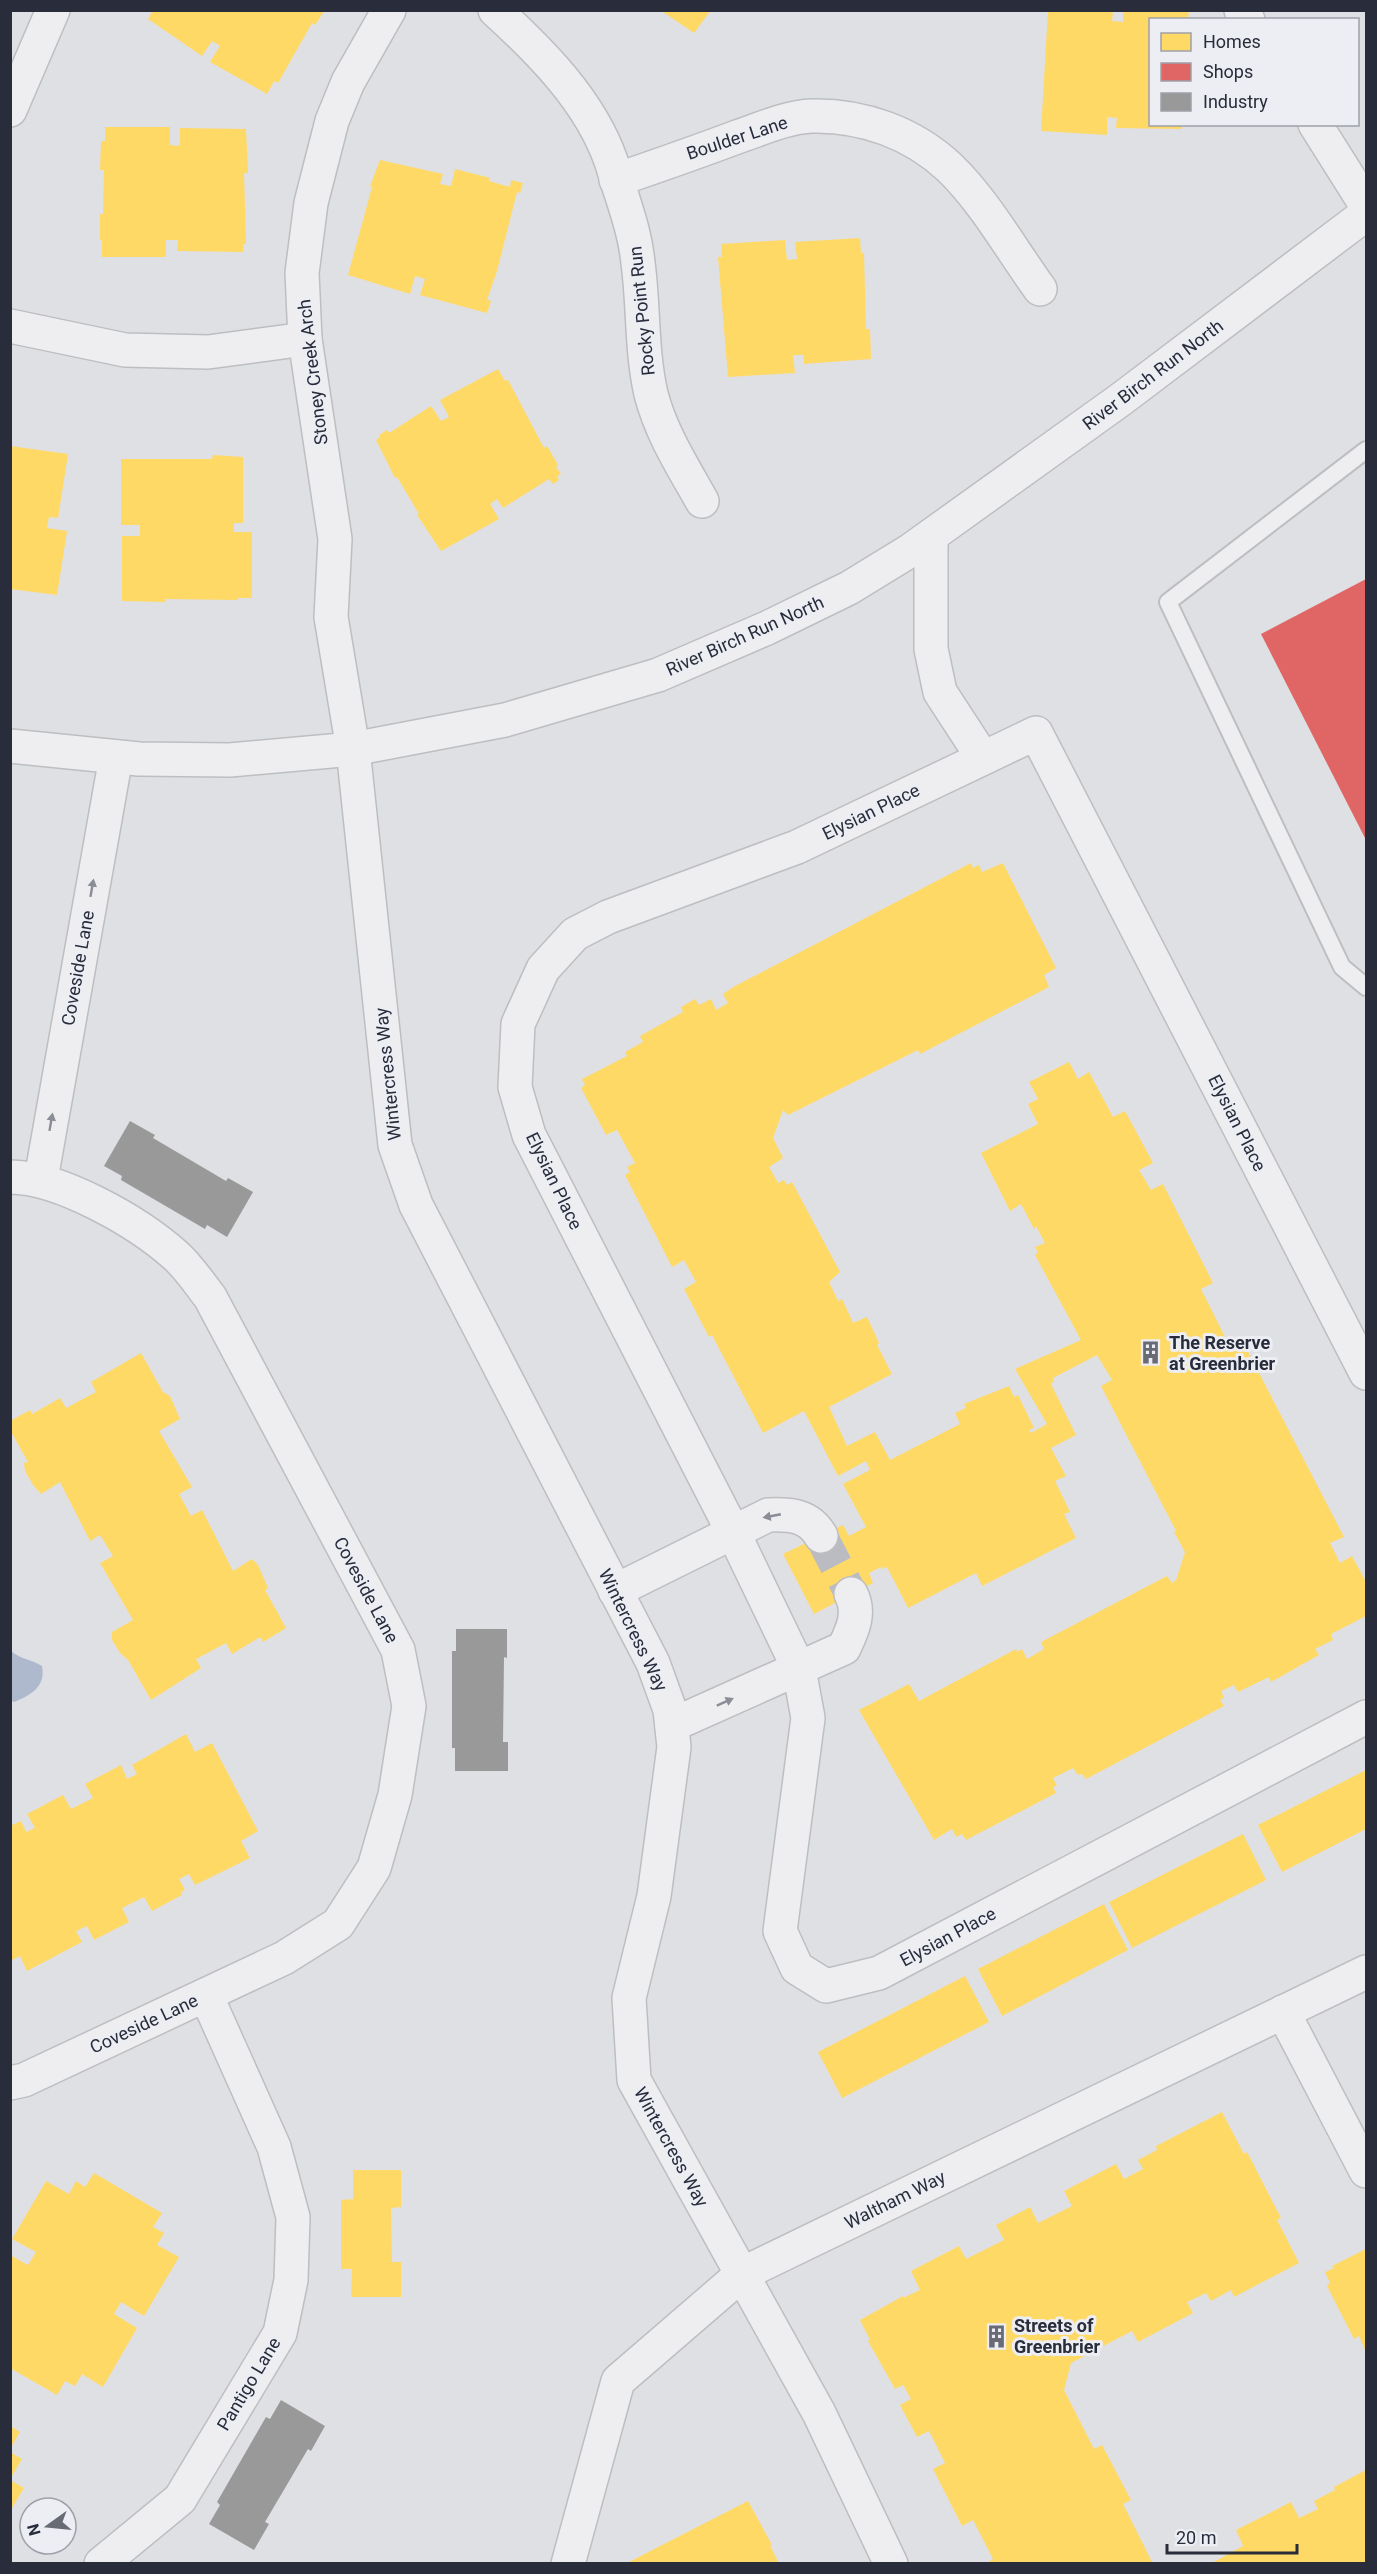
<svg xmlns="http://www.w3.org/2000/svg" width="1377" height="2574" font-family="Roboto,sans-serif">
<style>
.water{fill:#afb9cd}
.homes{fill:#ffd966}
.shops{fill:#e06666}
.industry{fill:#999}
.lines{fill:none;stroke-linecap:round;stroke-linejoin:round}
.minor-tunnel{stroke:#babcc1;stroke-width:33;stroke-dasharray:33 16;stroke-linecap:butt}
.service-casing{stroke:#bdbec1;stroke-width:20}
.minor-casing{stroke:#bdbec1;stroke-width:36}
.service{stroke:#eeeef0;stroke-width:16}
.minor{stroke:#eeeef0;stroke-width:33}
.oneway{fill:#8b8d96}
.labels{text-anchor:middle;stroke-width:6;stroke-linejoin:round;paint-order:stroke}
.street-label{font-size:18px;fill:#282c3b;stroke:#eceef3}
.poi-label{font-size:18px;font-weight:bold;fill:#282c3b;stroke:#eceef3;text-anchor:start}
</style>
<rect width="100%" height="100%" fill="#dfe0e3"/>
<path class="water" d="M10,1650C19,1659 31,1659 42,1666C46,1687 31,1695 14,1702L11,1700Z"/>
<g class="homes">
<polygon points="153,10 325,10 315,25 312,23 278,83 274,81 267,94 210,62 220,46 212,41 202,56 148,19"/>
<polygon points="660,10 711,10 694,33"/>
<polygon points="1048,10 1113,10 1112,21 1123,22 1123,10 1189,10 1188,20 1150,20 1150,124 1182,124 1182,129 1116,128 1117,118 1107,117 1107,135 1041,131"/>
<polygon points="105,127 170,127 170,145 180,146 180,128 246,129 248,173 244,173 246,244 243,244 243,252 177,251 178,240 166,240 166,257 102,257 102,240 100,240 100,214 103,214 104,170 100,170 101,141 105,141"/>
<polygon points="380,160 443,174 440,184 451,186 455,169 490,178 489,181 510,187 511,180 523,183 520,193 517,192 497,271 487,300 491,301 487,313 420,295 425,279 415,276 410,294 348,275 372,187 370,186"/>
<polygon points="860,238 861,253 864,253 866,329 870,329 871,359 804,364 803,355 793,355 795,373 728,377 718,257 722,257 721,244 785,240 787,260 797,259 795,242"/>
<polygon points="498,369 505,381 508,380 544,448 547,446 558,465 556,467 561,474 557,476 559,480 553,484 549,479 503,508 497,499 490,504 499,519 441,551 417,515 419,514 397,477 395,478 376,440 380,437 379,435 387,430 389,433 431,406 441,421 449,417 440,400"/>
<polygon points="10,446 68,454 58,518 49,517 47,528 67,531 57,595 10,589"/>
<polygon points="213,455 243,457 243,523 234,523 234,532 252,532 252,598 238,598 238,600 165,599 166,602 122,601 122,536 140,536 140,525 121,525 121,459 212,459"/>
<polygon points="971,863 973,868 979,865 982,872 1003,863 1056,968 1044,975 1049,987 920,1054 918,1050 788,1115 783,1110 773,1138 783,1158 769,1167 778,1183 784,1180 787,1185 792,1182 840,1272 829,1282 838,1301 842,1299 853,1323 867,1317 879,1343 877,1345 892,1374 829,1407 847,1446 875,1432 890,1460 960,1424 955,1413 966,1408 964,1404 1009,1386 1014,1397 1018,1395 1034,1428 1029,1430 1031,1433 1047,1424 1015,1369 1081,1340 1035,1255 1038,1252 1035,1247 1045,1243 1036,1226 1034,1229 1021,1204 1010,1211 981,1153 1038,1124 1028,1104 1038,1099 1029,1082 1069,1062 1078,1079 1089,1072 1113,1117 1125,1111 1153,1163 1139,1170 1151,1190 1163,1184 1213,1283 1201,1289 1232,1351 1244,1344 1344,1537 1330,1543 1340,1563 1352,1556 1366,1582 1366,1616 1331,1634 1333,1640 1315,1649 1319,1655 1271,1682 1269,1677 1238,1692 1234,1685 1221,1691 1224,1698 1220,1700 1224,1706 1086,1779 1082,1774 1078,1775 1073,1768 1053,1778 1057,1786 1053,1787 1056,1793 966,1840 962,1834 956,1837 952,1829 934,1840 859,1710 909,1684 919,1701 1016,1649 1017,1652 1022,1649 1027,1659 1044,1649 1041,1642 1167,1576 1172,1583 1176,1580 1185,1552 1174,1532 1176,1531 1101,1386 1112,1380 1097,1355 1053,1378 1054,1381 1051,1384 1076,1435 1051,1448 1066,1476 1055,1481 1070,1512 1064,1514 1076,1538 982,1586 976,1573 908,1608 887,1567 882,1569 881,1567 869,1573 873,1583 814,1614 783,1554 843,1525 849,1536 866,1527 843,1484 870,1470 866,1461 838,1476 804,1411 763,1433 712,1335 709,1337 684,1289 696,1282 684,1260 672,1267 625,1175 630,1172 627,1167 635,1163 617,1130 606,1135 581,1088 585,1085 582,1079 627,1056 625,1052 643,1042 640,1036 683,1012 681,1007 695,999 699,1005 711,999 716,1010 728,1003 723,994 735,986"/>
<polygon points="141,1353 163,1392 170,1396 180,1419 159,1431 192,1487 179,1494 191,1516 202,1510 233,1571 252,1559 258,1565 268,1588 265,1590 286,1628 263,1642 260,1637 232,1654 226,1643 196,1659 201,1668 151,1700 128,1660 120,1653 112,1640 112,1632 133,1620 100,1563 113,1556 100,1535 90,1541 60,1482 41,1494 33,1485 25,1471 24,1463 28,1462 10,1430 10,1421 30,1410 32,1414 60,1398 66,1408 96,1392 91,1382"/>
<polygon points="186,1734 195,1752 212,1743 258,1831 241,1841 250,1858 195,1885 189,1874 179,1879 185,1890 181,1892 182,1895 152,1911 144,1897 122,1908 129,1922 94,1940 87,1926 76,1931 82,1942 27,1971 20,1956 10,1961 10,1826 21,1821 26,1832 35,1828 27,1814 63,1795 71,1809 93,1798 85,1784 121,1765 127,1779 137,1774 132,1765"/>
<polygon points="1366,1770 1366,1829 1282,1872 1258,1825"/>
<polygon points="1243,1834 1266,1880 1132,1948 1109,1902"/>
<polygon points="1104,1904 1128,1950 1002,2016 978,1969"/>
<polygon points="965,1976 989,2022 842,2098 818,2052"/>
<polygon points="1222,2112 1244,2154 1247,2152 1281,2218 1277,2220 1299,2263 1234,2297 1231,2290 1211,2301 1206,2293 1187,2302 1193,2313 1138,2342 1132,2331 1071,2363 1064,2390 1094,2449 1102,2445 1131,2500 1123,2504 1153,2564 985,2564 993,2559 973,2520 962,2526 933,2469 945,2463 929,2431 917,2437 900,2405 911,2399 903,2385 895,2389 868,2341 870,2340 860,2320 903,2296 903,2298 920,2290 911,2271 959,2246 966,2259 1004,2240 996,2225 1030,2207 1038,2223 1072,2206 1064,2191 1116,2164 1124,2179 1143,2169 1138,2160 1157,2150 1156,2146"/>
<polygon points="353,2170 401,2170 401,2207 391,2208 392,2262 401,2262 401,2297 351,2297 352,2269 341,2269 341,2200 353,2199"/>
<polygon points="94,2173 162,2213 153,2227 164,2233 157,2245 179,2257 144,2316 121,2302 114,2314 137,2328 103,2387 82,2374 75,2386 65,2381 57,2395 10,2368 10,2255 28,2265 36,2252 12,2239 46,2181 69,2194 76,2181 85,2187"/>
<polygon points="1366,2249 1366,2352 1359,2336 1354,2339 1327,2286 1330,2283 1325,2272 1334,2268 1332,2266"/>
<polygon points="10,2426 20,2432 10,2449"/>
<polygon points="10,2452 22,2459 10,2479"/>
<polygon points="1366,2470 1366,2564 1210,2564 1243,2546 1236,2530 1291,2502 1299,2518 1318,2509 1314,2501 1335,2490 1334,2487"/>
<polygon points="10,2480 24,2488 10,2511"/>
<polygon points="748,2501 772,2545 770,2545 779,2564 625,2564"/>
</g>
<polygon class="shops" points="1366,579 1366,840 1261,634"/>
<g class="industry">
<polygon points="130,1121 155,1135 153,1138 226,1181 228,1178 253,1192 227,1237 207,1225 205,1229 121,1180 122,1176 104,1166"/>
<polygon points="456,1629 507,1629 507,1658 504,1657 503,1742 508,1742 508,1771 455,1771 455,1748 452,1748 452,1651 456,1651"/>
<polygon points="281,2400 325,2426 311,2451 308,2449 265,2522 269,2524 254,2550 209,2524 220,2505 217,2502 266,2417 270,2419"/>
</g>
<g class="lines">
<polyline class="minor-tunnel" points="821,1536 851,1594"/>
<defs>
<polyline id="service" points="1366,450 1168,602 1342,967 1366,987"/>
<g id="minor">
<polyline points="389,10 348,82 332,121 311,203 302,273 305,339 335,539 331,617 353,749 395,1145 416,1205 653,1663 670,1710 674,1747 654,1896 629,1998 634,2080 819,2413 891,2564"/>
<path d="M495,10C541,52 590,101 611,161C615,173 618,185 622,196C629,218 636,240 638,263C644,307 641,350 651,394C661,433 683,467 702,501"/>
<polyline points="1241,10 1248,20"/>
<polyline points="10,110 53,10"/>
<polyline points="1315,124 1366,205"/>
<path d="M616,180C657,166 697,152 737,137C761,129 786,117 812,116C863,115 913,133 950,168C985,202 1011,249 1040,289"/>
<polyline points="10,326 125,350 208,352 305,339"/>
<polyline points="931,536 931,649 940,692 983,758"/>
<polyline points="10,746 139,759 230,760 353,749 505,720 658,675 767,628 849,588 911,550 1120,400 1366,214"/>
<path d="M10,1177C60,1177 138,1222 175,1255C188,1266 199,1283 210,1297L398,1650L409,1706L395,1795L374,1868L338,1924L284,1958L24,2080L10,2083"/>
<polyline points="41,1179 116,757"/>
<polyline points="1366,1373 1036,733 797,847 608,917 575,934 543,969 518,1024 515,1087 529,1135 733,1532 799,1669 808,1718 780,1931 797,1968 826,1986 879,1973 1366,1717"/>
<path d="M615,1591L768,1515C790,1514 809,1515 821,1536"/>
<path d="M672,1725L844,1648C852,1631 861,1613 851,1594"/>
<polyline points="1283,2012 1366,2171"/>
<polyline points="101,2564 180,2499 280,2333 291,2280 293,2217 274,2147 206,1995"/>
<polyline points="568,2564 618,2381 742,2274 1366,1972"/>
</g>
</defs>
<use href="#service" class="service-casing"/>
<use href="#minor" class="minor-casing"/>
<use href="#service" class="service"/>
<use href="#minor" class="minor"/>
</g>
<defs><path id="oneway-solid" d="M-6-.8H1V-3.2L6.5 0L1 3.2V.8H-6Z" transform="scale(1.5)"/></defs>
<g class="oneway">
<use href="#oneway-solid" transform="translate(92 888) rotate(-80)"/>
<use href="#oneway-solid" transform="translate(51 1122) rotate(-80)"/>
<use href="#oneway-solid" transform="translate(772 1516) rotate(169)"/>
<use href="#oneway-solid" transform="translate(725 1702) rotate(-24)"/>
</g>
<defs>
<symbol id="building-bare" viewBox="-9 -9 18 18"><path d="M-4-6H4V6H1V3H-1V6H-4ZM-2.5-4.3h1.7v1.8h-1.7ZM.8-4.3h1.7v1.8H.8ZM-2.5-1h1.7V.8h-1.7ZM.8-1h1.7V.8H.8Z" fill="#686b76" stroke="#eceef3" stroke-width="2.5" paint-order="stroke"/></symbol>
</defs>
<g fill-rule="evenodd">
<use href="#building-bare" x="1134" y="1336" width="33" height="33"/>
<use href="#building-bare" x="980" y="2320" width="33" height="33"/>
</g>
<g class="labels">
<g class="street-label">
<text transform="translate(737 138) rotate(-18)" y="6">Boulder Lane</text>
<text transform="translate(642 311) rotate(-96)" y="6">Rocky Point Run</text>
<text transform="translate(313 372) rotate(-97)" y="6">Stoney Creek Arch</text>
<text transform="translate(1153 375) rotate(-37)" y="6">River Birch Run North</text>
<text transform="translate(745 636) rotate(-24)" y="6">River Birch Run North</text>
<text transform="translate(871 812) rotate(-26)" y="6">Elysian Place</text>
<text transform="translate(78 968) rotate(-80)" y="6">Coveside Lane</text>
<text transform="translate(388 1074) rotate(-96)" y="6">Wintercress Way</text>
<text transform="translate(1237 1123) rotate(63)" y="6">Elysian Place</text>
<text transform="translate(554 1181) rotate(64)" y="6">Elysian Place</text>
<text transform="translate(366 1590) rotate(62)" y="6">Coveside Lane</text>
<text transform="translate(633 1630) rotate(64)" y="6">Wintercress Way</text>
<text transform="translate(948 1937) rotate(-28)" y="6">Elysian Place</text>
<text transform="translate(144 2024) rotate(-25)" y="6">Coveside Lane</text>
<text transform="translate(671 2147) rotate(61)" y="6">Wintercress Way</text>
<text transform="translate(895 2200) rotate(-26)" y="6">Waltham Way</text>
<text transform="translate(249 2384) rotate(-59)" y="6">Pantigo Lane</text>
</g>
<g class="poi-label">
<text x="1169" y="1349">The Reserve<tspan x="1169" dy="21">at Greenbrier</tspan></text>
<text x="1014" y="2332">Streets of<tspan x="1014" dy="21">Greenbrier</tspan></text>
</g>
</g>
<rect width="1377" height="2574" fill="none" stroke="#282c3b" stroke-width="24"/>
<rect x="1149" y="18" width="210" height="108" fill="#eceef3" stroke="#9ea0a9" stroke-width="1.5"/>
<rect x="1161" y="33" width="30" height="18" fill="#ffd966" stroke="#9ea0a9" stroke-width="1.5"/>
<text x="1203" y="48" font-size="18" fill="#282c3b">Homes</text>
<rect x="1161" y="63" width="30" height="18" fill="#e06666" stroke="#9ea0a9" stroke-width="1.5"/>
<text x="1203" y="78" font-size="18" fill="#282c3b">Shops</text>
<rect x="1161" y="93" width="30" height="18" fill="#999999" stroke="#9ea0a9" stroke-width="1.5"/>
<text x="1203" y="108" font-size="18" fill="#282c3b">Industry</text>
<g transform="translate(48 2526) rotate(255)"><circle r="28" fill="#eceef3" stroke="#9ea0a9" stroke-width="1.5"/>
<path d="M0-4.5L10 22L0 15L-10 22Z" fill="#686b76"/>
<text y="-9" font-size="16" font-weight="bold" text-anchor="middle" fill="#282c3b">N</text>
</g>
<path d="M1167 2544v9h130v-9" fill="none" stroke="#282c3b" stroke-width="3"/>
<text x="1176" y="2544" font-size="18" fill="#282c3b" stroke="#eceef3" stroke-width="4.5" paint-order="stroke">20 m</text>
</svg>
